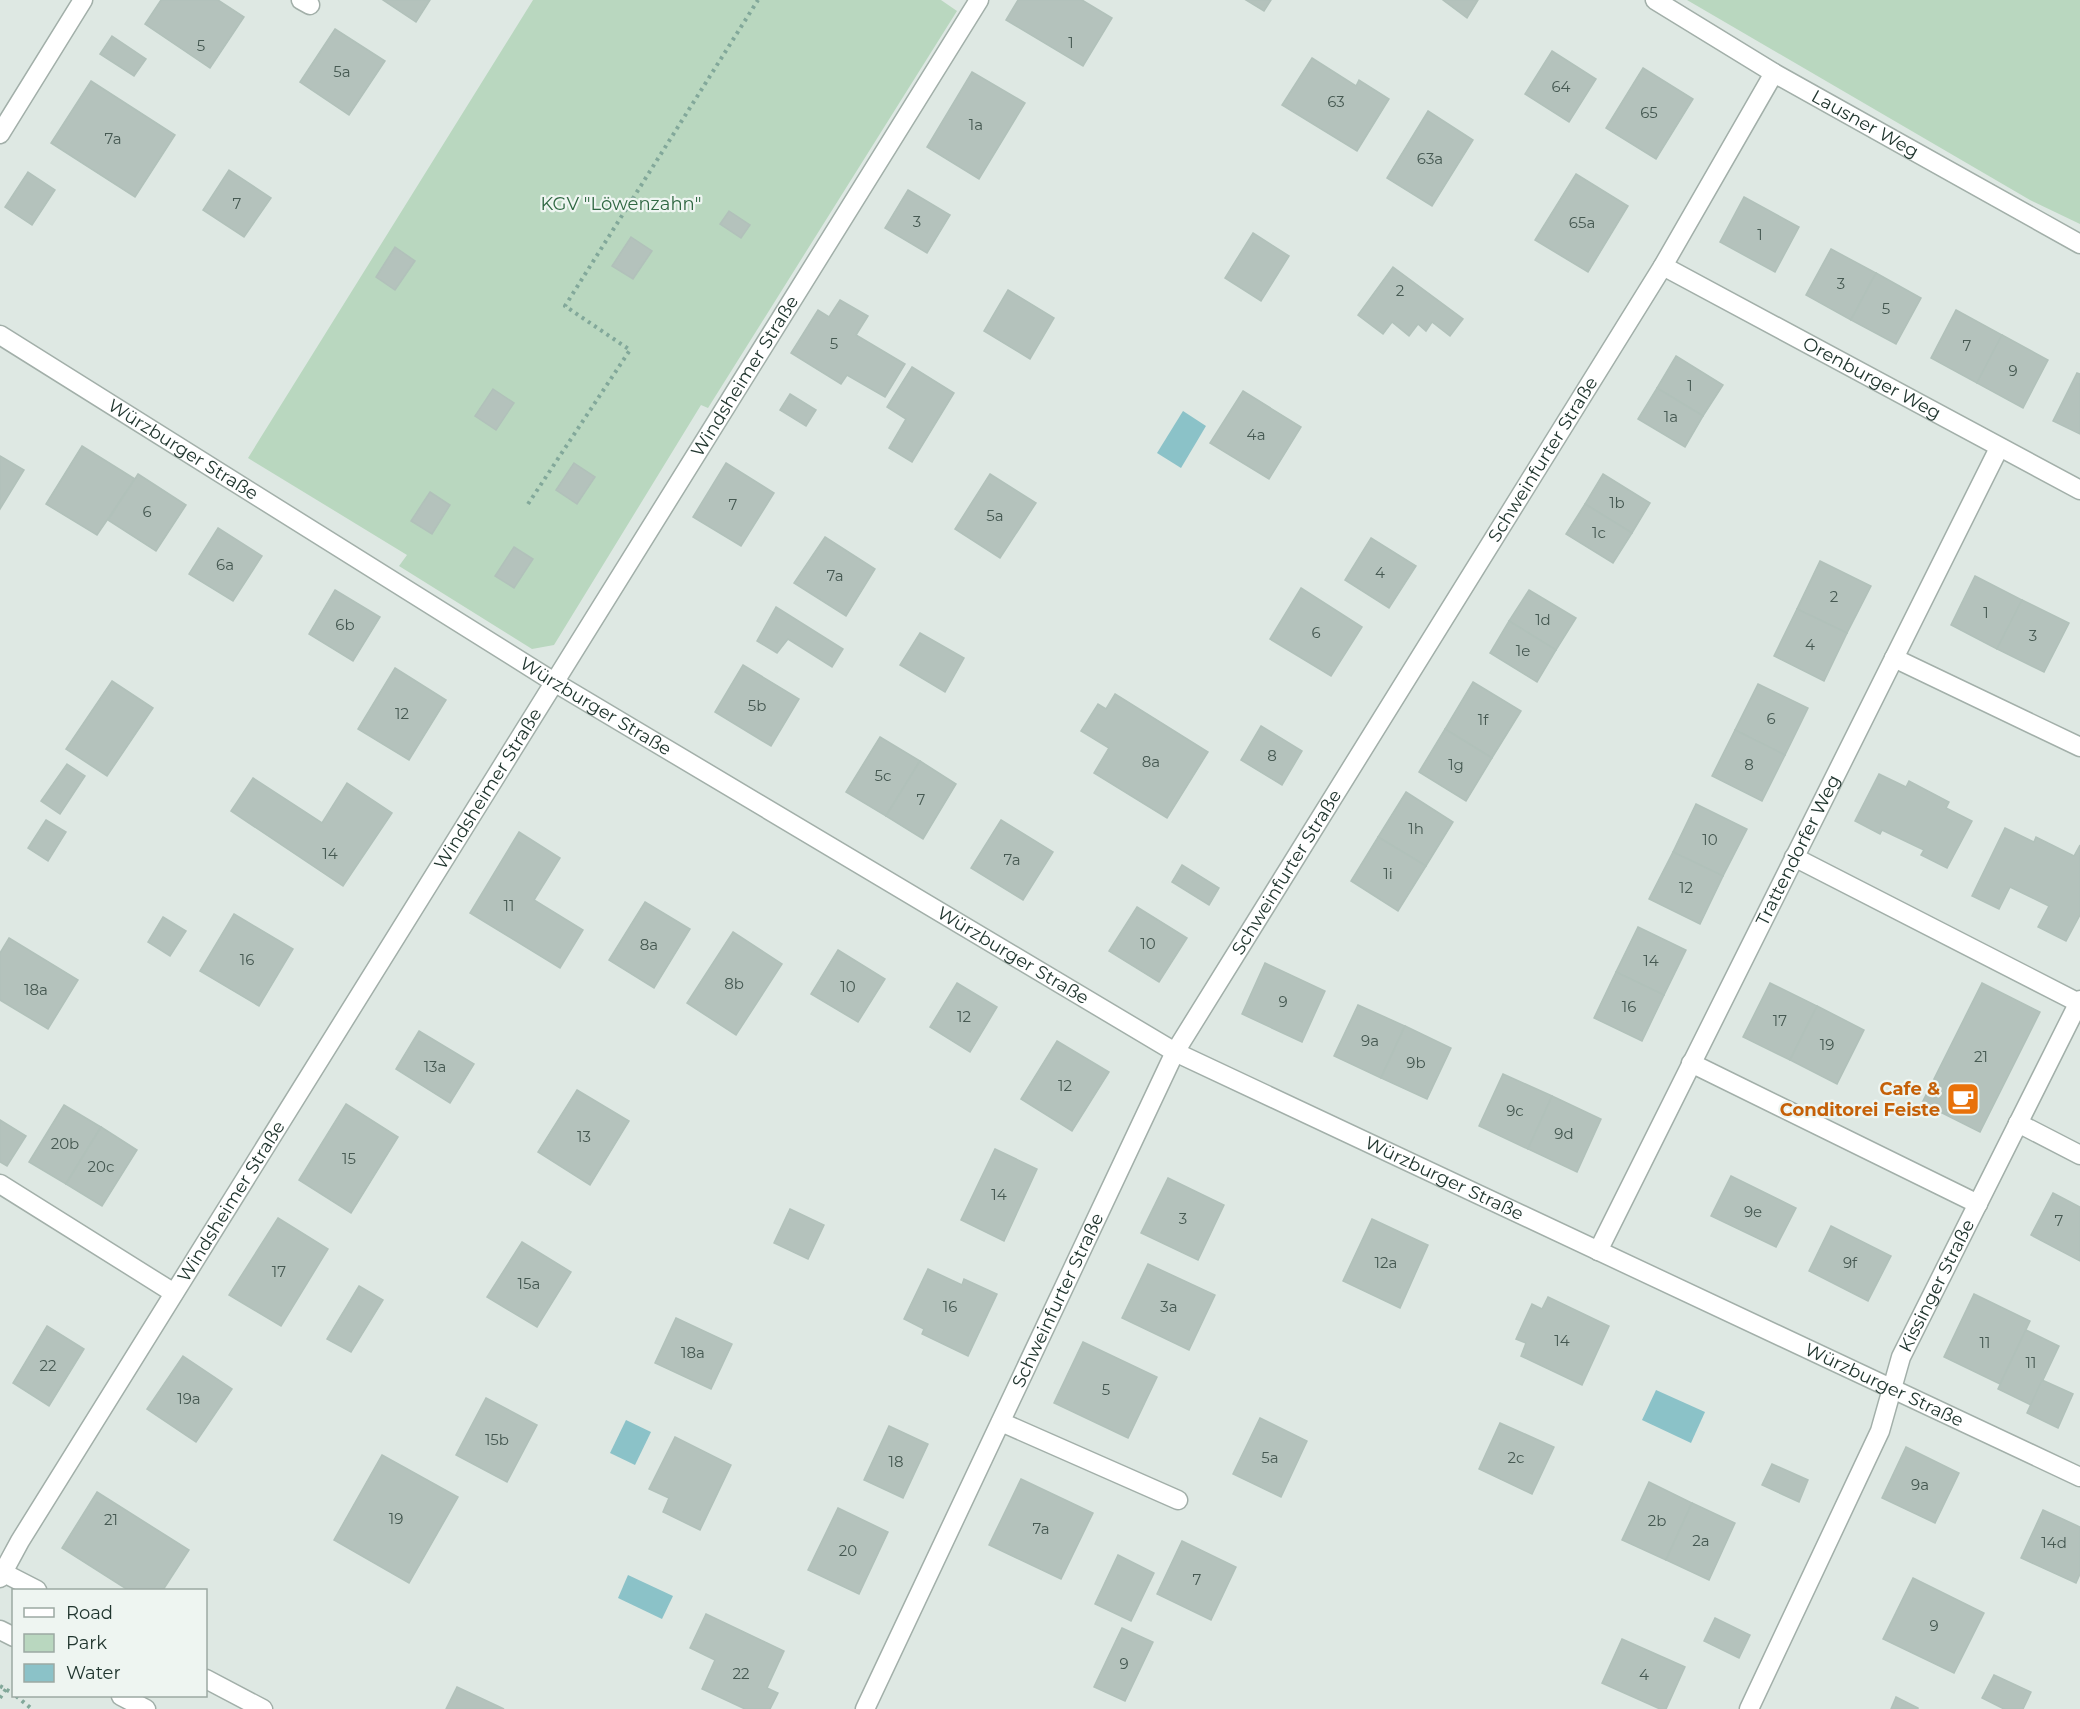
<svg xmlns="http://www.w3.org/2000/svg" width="2080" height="1709" font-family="Montserrat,sans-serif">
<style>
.green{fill:#b9d7bf}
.water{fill:#8bc2c8}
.building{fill:#b4c2bc;stroke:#b1c1ba;stroke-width:1.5}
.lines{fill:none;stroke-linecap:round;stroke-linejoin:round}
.lane-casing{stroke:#a2afa9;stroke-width:21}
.street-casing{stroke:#a2afa9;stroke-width:21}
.path{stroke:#82a89a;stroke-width:4;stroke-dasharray:3 4.5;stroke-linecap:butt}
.lane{stroke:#fff;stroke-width:18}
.street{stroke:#fff;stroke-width:18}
.labels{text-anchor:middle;stroke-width:4.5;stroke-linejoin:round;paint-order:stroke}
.number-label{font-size:15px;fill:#465952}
.street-label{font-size:18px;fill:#21362f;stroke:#eef5f1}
.park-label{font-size:18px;fill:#306843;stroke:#eef5f1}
.food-label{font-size:18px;font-weight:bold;fill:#c56008;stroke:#eef5f1;text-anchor:end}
</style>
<rect width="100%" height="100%" fill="#dee8e3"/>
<g class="green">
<polygon points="533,0 941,0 957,11 708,408 701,405 554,645 532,649 399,566 407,555 248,458"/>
<polygon points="1687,0 2080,0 2080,224 2030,200"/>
</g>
<g class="water">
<polygon points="1183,411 1206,426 1181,468 1157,453"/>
<polygon points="1656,1390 1705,1412 1691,1443 1642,1420"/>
<polygon points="626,1420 651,1432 635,1465 610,1453"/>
<polygon points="628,1575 673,1596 662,1619 618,1598"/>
</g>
<g class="building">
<polygon points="161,0 218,0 244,17 210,68 145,24"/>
<polygon points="383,0 430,0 416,22"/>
<polygon points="1018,0 1082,0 1112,18 1083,66 1006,20"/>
<polygon points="1246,0 1271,0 1264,11"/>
<polygon points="1443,0 1478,0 1467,18"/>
<polygon points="335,29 385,61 349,115 300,82"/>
<polygon points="112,36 146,59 134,76 100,54"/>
<polygon points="1552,51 1596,79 1569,122 1525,94"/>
<polygon points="1312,58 1356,86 1359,80 1389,99 1357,151 1282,105"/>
<polygon points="1643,68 1693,99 1656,159 1606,128"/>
<polygon points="972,72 1025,103 979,179 927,147"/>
<polygon points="91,81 175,135 135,197 51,143"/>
<polygon points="1428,111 1473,140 1432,206 1387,178"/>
<polygon points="229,170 271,198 244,237 203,210"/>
<polygon points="28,172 55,190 32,225 5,207"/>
<polygon points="1576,174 1628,206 1588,272 1535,240"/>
<polygon points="908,190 950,215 927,253 885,228"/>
<polygon points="1744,197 1799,227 1775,272 1720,242"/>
<polygon points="729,211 750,225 741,238 720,224"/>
<polygon points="1253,233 1289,256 1261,301 1225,278"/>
<polygon points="631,237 652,251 633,279 612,266"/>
<polygon points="395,247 415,261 395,290 376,277"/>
<polygon points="1831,249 1876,273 1851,320 1806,295"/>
<polygon points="1393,267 1463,319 1450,336 1432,322 1426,331 1418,324 1409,336 1392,322 1383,334 1358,315"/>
<polygon points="1876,273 1921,298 1896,344 1851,320"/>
<polygon points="1008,290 1054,318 1030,359 984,331"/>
<polygon points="840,300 868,316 856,335 905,364 885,397 847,375 841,384 791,353 818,310 829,317"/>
<polygon points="1956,310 2002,335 1977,383 1931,358"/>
<polygon points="2002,335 2048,360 2023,408 1977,383"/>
<polygon points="1676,356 1723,385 1703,416 1657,388"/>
<polygon points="912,367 954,393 912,462 889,448 906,419 887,407"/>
<polygon points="2077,373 2080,374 2080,434 2053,421"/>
<polygon points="1657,388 1703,416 1685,447 1638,419"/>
<polygon points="493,389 514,403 496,430 475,416"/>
<polygon points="1243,391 1301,427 1269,479 1210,443"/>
<polygon points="790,394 816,410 806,426 780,410"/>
<polygon points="82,446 135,479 97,535 46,504"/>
<polygon points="0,456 24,470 0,509"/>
<polygon points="574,463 595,477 577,504 556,490"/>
<polygon points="726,463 774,493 741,546 693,517"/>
<polygon points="138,474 186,505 156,551 108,520"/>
<polygon points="990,474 1036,503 1000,558 955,529"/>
<polygon points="1603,474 1650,503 1632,533 1585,504"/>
<polygon points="430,492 450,505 432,534 411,521"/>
<polygon points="1585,504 1632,533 1613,563 1566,534"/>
<polygon points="218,528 262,556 233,601 189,574"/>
<polygon points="825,537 875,569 846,616 794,583"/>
<polygon points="1371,538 1416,566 1389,608 1345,580"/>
<polygon points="514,547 533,559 514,588 495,576"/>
<polygon points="1820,561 1871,586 1847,633 1797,609"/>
<polygon points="1975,576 2022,600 1997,649 1951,625"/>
<polygon points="1301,588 1362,627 1331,676 1270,639"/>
<polygon points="335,590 380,617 353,661 309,634"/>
<polygon points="1529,590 1576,618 1556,650 1509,621"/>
<polygon points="2022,600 2069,623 2044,672 1997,649"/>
<polygon points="776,607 843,649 832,667 788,639 777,653 757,641"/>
<polygon points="1797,609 1847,633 1824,681 1774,656"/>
<polygon points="1509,621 1556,650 1537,682 1490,653"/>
<polygon points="920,633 964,658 945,692 900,665"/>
<polygon points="743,665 799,699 771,746 715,712"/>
<polygon points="395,668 446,700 409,760 358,729"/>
<polygon points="112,681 153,708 107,776 66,749"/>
<polygon points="1473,682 1521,711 1492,758 1445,729"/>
<polygon points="1758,684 1808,708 1785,755 1735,730"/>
<polygon points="1115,694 1208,752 1167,818 1094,773 1109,748 1081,731 1098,704 1106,709"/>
<polygon points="1261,726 1302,751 1282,785 1241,760"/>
<polygon points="1445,729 1492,758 1466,801 1419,772"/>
<polygon points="1735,730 1785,755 1762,801 1712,776"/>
<polygon points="880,737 920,761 886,816 846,792"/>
<polygon points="920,761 956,784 923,839 886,816"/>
<polygon points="67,764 85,776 60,814 41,801"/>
<polygon points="1879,774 1906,787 1909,781 1949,802 1946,808 1972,821 1947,868 1921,855 1924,850 1882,830 1880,834 1855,821"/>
<polygon points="253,778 322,823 347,783 392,813 343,886 231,811"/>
<polygon points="1406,792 1453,822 1426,866 1378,837"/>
<polygon points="1696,804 1747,829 1723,876 1673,852"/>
<polygon points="46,820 66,832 48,861 28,848"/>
<polygon points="1001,820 1053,852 1023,900 971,868"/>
<polygon points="2005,828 2034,842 2036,837 2074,856 2080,845 2080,915 2066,941 2038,927 2049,906 2010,887 1999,909 1972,896"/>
<polygon points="519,832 560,858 534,900 583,930 560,968 470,913"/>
<polygon points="1378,837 1426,866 1398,911 1351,881"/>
<polygon points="1673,852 1723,876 1700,924 1649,899"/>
<polygon points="1182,865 1219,888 1209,905 1172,882"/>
<polygon points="645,902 690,929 654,988 609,960"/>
<polygon points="1137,907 1187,938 1159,982 1109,951"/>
<polygon points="234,914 293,949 259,1006 200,971"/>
<polygon points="163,917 186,931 170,956 148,942"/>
<polygon points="1638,927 1686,950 1664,995 1616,972"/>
<polygon points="733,932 782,964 736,1035 687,1003"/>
<polygon points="9,938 78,980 48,1029 0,1000 0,953"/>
<polygon points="838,950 885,979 858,1022 811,994"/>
<polygon points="1265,963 1325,991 1302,1042 1242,1014"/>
<polygon points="1616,972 1664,995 1642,1041 1594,1018"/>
<polygon points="957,983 997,1007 970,1052 930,1027"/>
<polygon points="1770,983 1817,1006 1790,1060 1743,1037"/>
<polygon points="1982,983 2040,1012 1980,1132 1922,1103"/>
<polygon points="1358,1005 1405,1026 1381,1078 1334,1056"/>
<polygon points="1817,1006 1864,1030 1837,1084 1790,1060"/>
<polygon points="1405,1026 1451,1048 1427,1099 1381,1078"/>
<polygon points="419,1031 474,1064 450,1103 396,1069"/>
<polygon points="1057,1041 1109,1072 1072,1131 1021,1099"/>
<polygon points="1503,1074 1552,1096 1528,1149 1479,1126"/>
<polygon points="577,1090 629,1121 590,1185 538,1152"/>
<polygon points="1552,1096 1601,1119 1577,1172 1528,1149"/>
<polygon points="346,1104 398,1137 351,1213 299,1180"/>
<polygon points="64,1105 101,1127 66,1184 29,1162"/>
<polygon points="0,1120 26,1136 7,1166 0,1162"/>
<polygon points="101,1127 137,1150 102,1206 66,1184"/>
<polygon points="995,1149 1037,1169 1004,1241 961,1220"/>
<polygon points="1731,1176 1796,1208 1776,1247 1711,1216"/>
<polygon points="1168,1178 1224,1205 1198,1260 1141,1233"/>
<polygon points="2053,1193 2080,1207 2080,1261 2031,1235"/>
<polygon points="790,1209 824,1225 808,1259 774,1243"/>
<polygon points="278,1218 328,1249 281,1326 229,1295"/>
<polygon points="1372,1219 1428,1245 1400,1308 1343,1281"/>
<polygon points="1831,1226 1891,1256 1868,1301 1809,1271"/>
<polygon points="522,1242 571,1272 537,1327 487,1297"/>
<polygon points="1148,1264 1215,1295 1189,1350 1122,1318"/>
<polygon points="928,1269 962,1285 964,1279 997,1294 968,1356 922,1334 924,1329 904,1319"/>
<polygon points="359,1286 383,1300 351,1352 327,1339"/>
<polygon points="1974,1294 2030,1321 2000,1384 1944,1357"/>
<polygon points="1548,1297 1609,1326 1582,1385 1521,1356 1526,1343 1516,1339 1532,1304 1542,1309"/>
<polygon points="676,1318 732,1344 711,1389 655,1363"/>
<polygon points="47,1326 84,1349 49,1406 13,1383"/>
<polygon points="2026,1330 2059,1346 2031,1405 1998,1389"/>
<polygon points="1083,1342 1157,1377 1128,1438 1054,1403"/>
<polygon points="183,1356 232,1389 196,1442 147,1409"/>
<polygon points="2042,1380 2073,1394 2058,1428 2027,1413"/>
<polygon points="486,1398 537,1425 507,1482 456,1455"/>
<polygon points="1260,1418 1307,1441 1281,1497 1233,1474"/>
<polygon points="1500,1423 1554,1447 1532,1494 1479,1469"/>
<polygon points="889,1426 928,1444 903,1498 864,1480"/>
<polygon points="675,1437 731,1465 700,1530 663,1512 669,1498 649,1489"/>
<polygon points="1906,1447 1959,1473 1935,1523 1882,1498"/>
<polygon points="382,1455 458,1497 409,1583 334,1540"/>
<polygon points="1772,1464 1808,1480 1799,1502 1762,1485"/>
<polygon points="1021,1479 1093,1513 1061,1579 989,1545"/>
<polygon points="1649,1482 1692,1503 1666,1560 1622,1540"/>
<polygon points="97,1492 189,1550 163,1590 128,1590 62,1548"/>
<polygon points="1692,1503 1735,1523 1709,1580 1666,1560"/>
<polygon points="838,1508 888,1532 859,1594 808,1570"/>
<polygon points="2043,1510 2080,1527 2080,1574 2076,1583 2021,1558"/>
<polygon points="1182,1541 1236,1567 1211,1620 1157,1594"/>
<polygon points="1118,1555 1154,1573 1131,1621 1095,1604"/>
<polygon points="1913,1578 1984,1613 1954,1673 1883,1639"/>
<polygon points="706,1614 784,1651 767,1688 778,1693 770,1709 745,1709 702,1689 715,1660 690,1648"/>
<polygon points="1715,1618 1750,1635 1739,1658 1704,1641"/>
<polygon points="1122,1628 1153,1642 1125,1701 1094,1687"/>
<polygon points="1622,1639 1685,1667 1666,1709 1660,1709 1602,1683"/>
<polygon points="1994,1675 2031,1692 2023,1709 2004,1709 1982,1698"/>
<polygon points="457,1687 504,1709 446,1709"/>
<polygon points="1896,1697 1918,1708 1918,1709 1891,1709"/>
</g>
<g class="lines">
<defs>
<g id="lane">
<polyline points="301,0 310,5"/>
<polyline points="1894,658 2080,747"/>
<polyline points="1794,857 2079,1003"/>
<polyline points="1691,1063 1978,1204"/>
<polyline points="2018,1123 2080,1155"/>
<polyline points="0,1184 174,1293"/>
<polyline points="1001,1422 1178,1500"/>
</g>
<g id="street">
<path id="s1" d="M1655,0L1774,73L2080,244"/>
<polyline points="0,134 83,0"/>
<path id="s2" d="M1663,266L2080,490"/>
<path id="s3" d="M0,335L554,682L1175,1052L2080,1477"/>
<path id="s4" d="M1598,1251L1999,448"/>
<polyline points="0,1571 37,1590"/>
<path id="s5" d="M0,1578L20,1541L979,0"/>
<polyline points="0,1630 14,1637"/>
<polyline points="206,1679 263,1709"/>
<polyline points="121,1696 146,1709"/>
<path id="s6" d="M865,1709L1175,1052L1663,266L1774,73"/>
<path id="s7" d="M1749,1709L1880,1431L1901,1357L2080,1000"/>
</g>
</defs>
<use href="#lane" class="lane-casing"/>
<use href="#street" class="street-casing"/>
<g class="path">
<polyline points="528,504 630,350 565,306 758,0"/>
<polyline points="0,1686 14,1694"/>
<polyline points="16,1696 32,1709"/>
<polyline points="0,1698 6,1689"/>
</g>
<use href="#lane" class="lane"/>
<use href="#street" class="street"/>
</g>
<defs>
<symbol id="cafe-square" viewBox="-11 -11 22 22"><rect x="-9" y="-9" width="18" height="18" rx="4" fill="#e8710a" stroke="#eef5f1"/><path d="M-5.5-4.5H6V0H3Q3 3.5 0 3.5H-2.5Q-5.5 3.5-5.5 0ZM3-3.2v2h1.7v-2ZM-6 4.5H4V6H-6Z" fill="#fff"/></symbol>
</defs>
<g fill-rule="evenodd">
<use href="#cafe-square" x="1944" y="1080" width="38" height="38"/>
</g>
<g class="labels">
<g class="number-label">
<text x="1071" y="48">1</text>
<text x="201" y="51">5</text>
<text x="342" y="77">5a</text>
<text x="1561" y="92">64</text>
<text x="1336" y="107">63</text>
<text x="1649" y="118">65</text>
<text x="976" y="130">1a</text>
<text x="113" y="144">7a</text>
<text x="1430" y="164">63a</text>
<text x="237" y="209">7</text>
<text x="917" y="227">3</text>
<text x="1582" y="228">65a</text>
<text x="1760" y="240">1</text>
<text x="1841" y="289">3</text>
<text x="1400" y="296">2</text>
<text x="1886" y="314">5</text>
<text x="834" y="349">5</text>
<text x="1967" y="351">7</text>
<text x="2013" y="376">9</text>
<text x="1690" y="391">1</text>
<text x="1671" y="422">1a</text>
<text x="1256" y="440">4a</text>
<text x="1617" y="508">1b</text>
<text x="733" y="510">7</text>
<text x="147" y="517">6</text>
<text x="995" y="521">5a</text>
<text x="1599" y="538">1c</text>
<text x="225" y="570">6a</text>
<text x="1380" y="578">4</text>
<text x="835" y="581">7a</text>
<text x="1834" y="602">2</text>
<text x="1986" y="618">1</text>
<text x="1543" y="625">1d</text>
<text x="345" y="630">6b</text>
<text x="1316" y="638">6</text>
<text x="2033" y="641">3</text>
<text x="1810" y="650">4</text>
<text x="1523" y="656">1e</text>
<text x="757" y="711">5b</text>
<text x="402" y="719">12</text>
<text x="1771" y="724">6</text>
<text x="1483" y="725">1f</text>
<text x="1272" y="761">8</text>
<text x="1151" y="767">8a</text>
<text x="1456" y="770">1g</text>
<text x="1749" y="770">8</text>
<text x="883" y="781">5c</text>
<text x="921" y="805">7</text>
<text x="1416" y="834">1h</text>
<text x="1710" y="845">10</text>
<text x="330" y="859">14</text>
<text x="1012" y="865">7a</text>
<text x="1388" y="879">1i</text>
<text x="1686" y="893">12</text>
<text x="509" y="911">11</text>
<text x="1148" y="949">10</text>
<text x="649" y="950">8a</text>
<text x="247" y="965">16</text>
<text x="1651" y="966">14</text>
<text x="734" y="989">8b</text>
<text x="848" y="992">10</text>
<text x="36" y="995">18a</text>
<text x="1283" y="1007">9</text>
<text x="1629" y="1012">16</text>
<text x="964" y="1022">12</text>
<text x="1780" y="1026">17</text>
<text x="1370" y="1046">9a</text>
<text x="1827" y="1050">19</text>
<text x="1981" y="1062">21</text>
<text x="1416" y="1068">9b</text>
<text x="435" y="1072">13a</text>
<text x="1065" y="1091">12</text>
<text x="1515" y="1116">9c</text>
<text x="1564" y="1139">9d</text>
<text x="584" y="1142">13</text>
<text x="65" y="1149">20b</text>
<text x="349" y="1164">15</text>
<text x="101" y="1172">20c</text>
<text x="999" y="1200">14</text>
<text x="1753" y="1217">9e</text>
<text x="1183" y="1224">3</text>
<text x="2059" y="1226">7</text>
<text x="1386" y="1268">12a</text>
<text x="1850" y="1268">9f</text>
<text x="279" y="1277">17</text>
<text x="529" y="1289">15a</text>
<text x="950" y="1312">16</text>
<text x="1169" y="1312">3a</text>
<text x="1562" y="1346">14</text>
<text x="1985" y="1348">11</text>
<text x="693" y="1358">18a</text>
<text x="2031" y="1368">11</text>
<text x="48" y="1371">22</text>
<text x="1106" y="1395">5</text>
<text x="189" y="1404">19a</text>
<text x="497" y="1445">15b</text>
<text x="1270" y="1463">5a</text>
<text x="1516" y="1463">2c</text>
<text x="896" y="1467">18</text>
<text x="1920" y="1490">9a</text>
<text x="396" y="1524">19</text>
<text x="111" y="1525">21</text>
<text x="1657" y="1526">2b</text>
<text x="1041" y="1534">7a</text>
<text x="1701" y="1546">2a</text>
<text x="2054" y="1548">14d</text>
<text x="848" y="1556">20</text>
<text x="1197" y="1585">7</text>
<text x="1934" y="1631">9</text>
<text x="1124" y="1669">9</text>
<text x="741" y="1679">22</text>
<text x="1644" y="1680">4</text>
</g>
<g class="street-label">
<text dy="6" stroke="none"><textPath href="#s1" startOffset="244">Lausner Weg</textPath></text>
<text dy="6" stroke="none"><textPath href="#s5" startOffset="1414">Windsheimer Straße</textPath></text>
<text dy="6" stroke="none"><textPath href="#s2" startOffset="237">Orenburger Weg</textPath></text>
<text dy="6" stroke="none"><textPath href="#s3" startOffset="216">Würzburger Straße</textPath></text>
<text dy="6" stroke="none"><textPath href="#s6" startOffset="1424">Schweinfurter Straße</textPath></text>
<text dy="6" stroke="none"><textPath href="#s3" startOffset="702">Würzburger Straße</textPath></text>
<text dy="6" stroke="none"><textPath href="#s5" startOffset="928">Windsheimer Straße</textPath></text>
<text dy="6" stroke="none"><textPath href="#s4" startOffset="448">Trattendorfer Weg</textPath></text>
<text dy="6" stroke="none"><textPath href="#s6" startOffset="938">Schweinfurter Straße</textPath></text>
<text dy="6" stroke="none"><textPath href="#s3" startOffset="1188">Würzburger Straße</textPath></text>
<text dy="6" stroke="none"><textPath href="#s3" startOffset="1674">Würzburger Straße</textPath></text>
<text dy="6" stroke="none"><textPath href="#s5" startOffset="442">Windsheimer Straße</textPath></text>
<text dy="6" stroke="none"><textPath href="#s7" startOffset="464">Kissinger Straße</textPath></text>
<text dy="6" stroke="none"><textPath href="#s6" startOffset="452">Schweinfurter Straße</textPath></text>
<text dy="6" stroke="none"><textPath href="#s3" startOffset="2160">Würzburger Straße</textPath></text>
</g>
<g class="park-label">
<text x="621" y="210">KGV "Löwenzahn"</text>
</g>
<g class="food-label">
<text x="1940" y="1095">Cafe &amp;<tspan x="1940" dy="21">Conditorei Feiste</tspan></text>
</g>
</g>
<rect x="12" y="1589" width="195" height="108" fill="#eef5f1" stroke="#9ca9a3" stroke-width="1.5"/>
<rect x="24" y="1608" width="30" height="9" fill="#ffffff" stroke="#9ca9a3" stroke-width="1.5"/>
<text x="66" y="1619" font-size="18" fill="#21362f">Road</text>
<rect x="24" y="1634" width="30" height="18" fill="#b9d7bf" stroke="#9ca9a3" stroke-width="1.5"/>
<text x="66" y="1649" font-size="18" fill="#21362f">Park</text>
<rect x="24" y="1664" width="30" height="18" fill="#8bc2c8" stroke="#9ca9a3" stroke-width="1.5"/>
<text x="66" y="1679" font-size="18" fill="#21362f">Water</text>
</svg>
